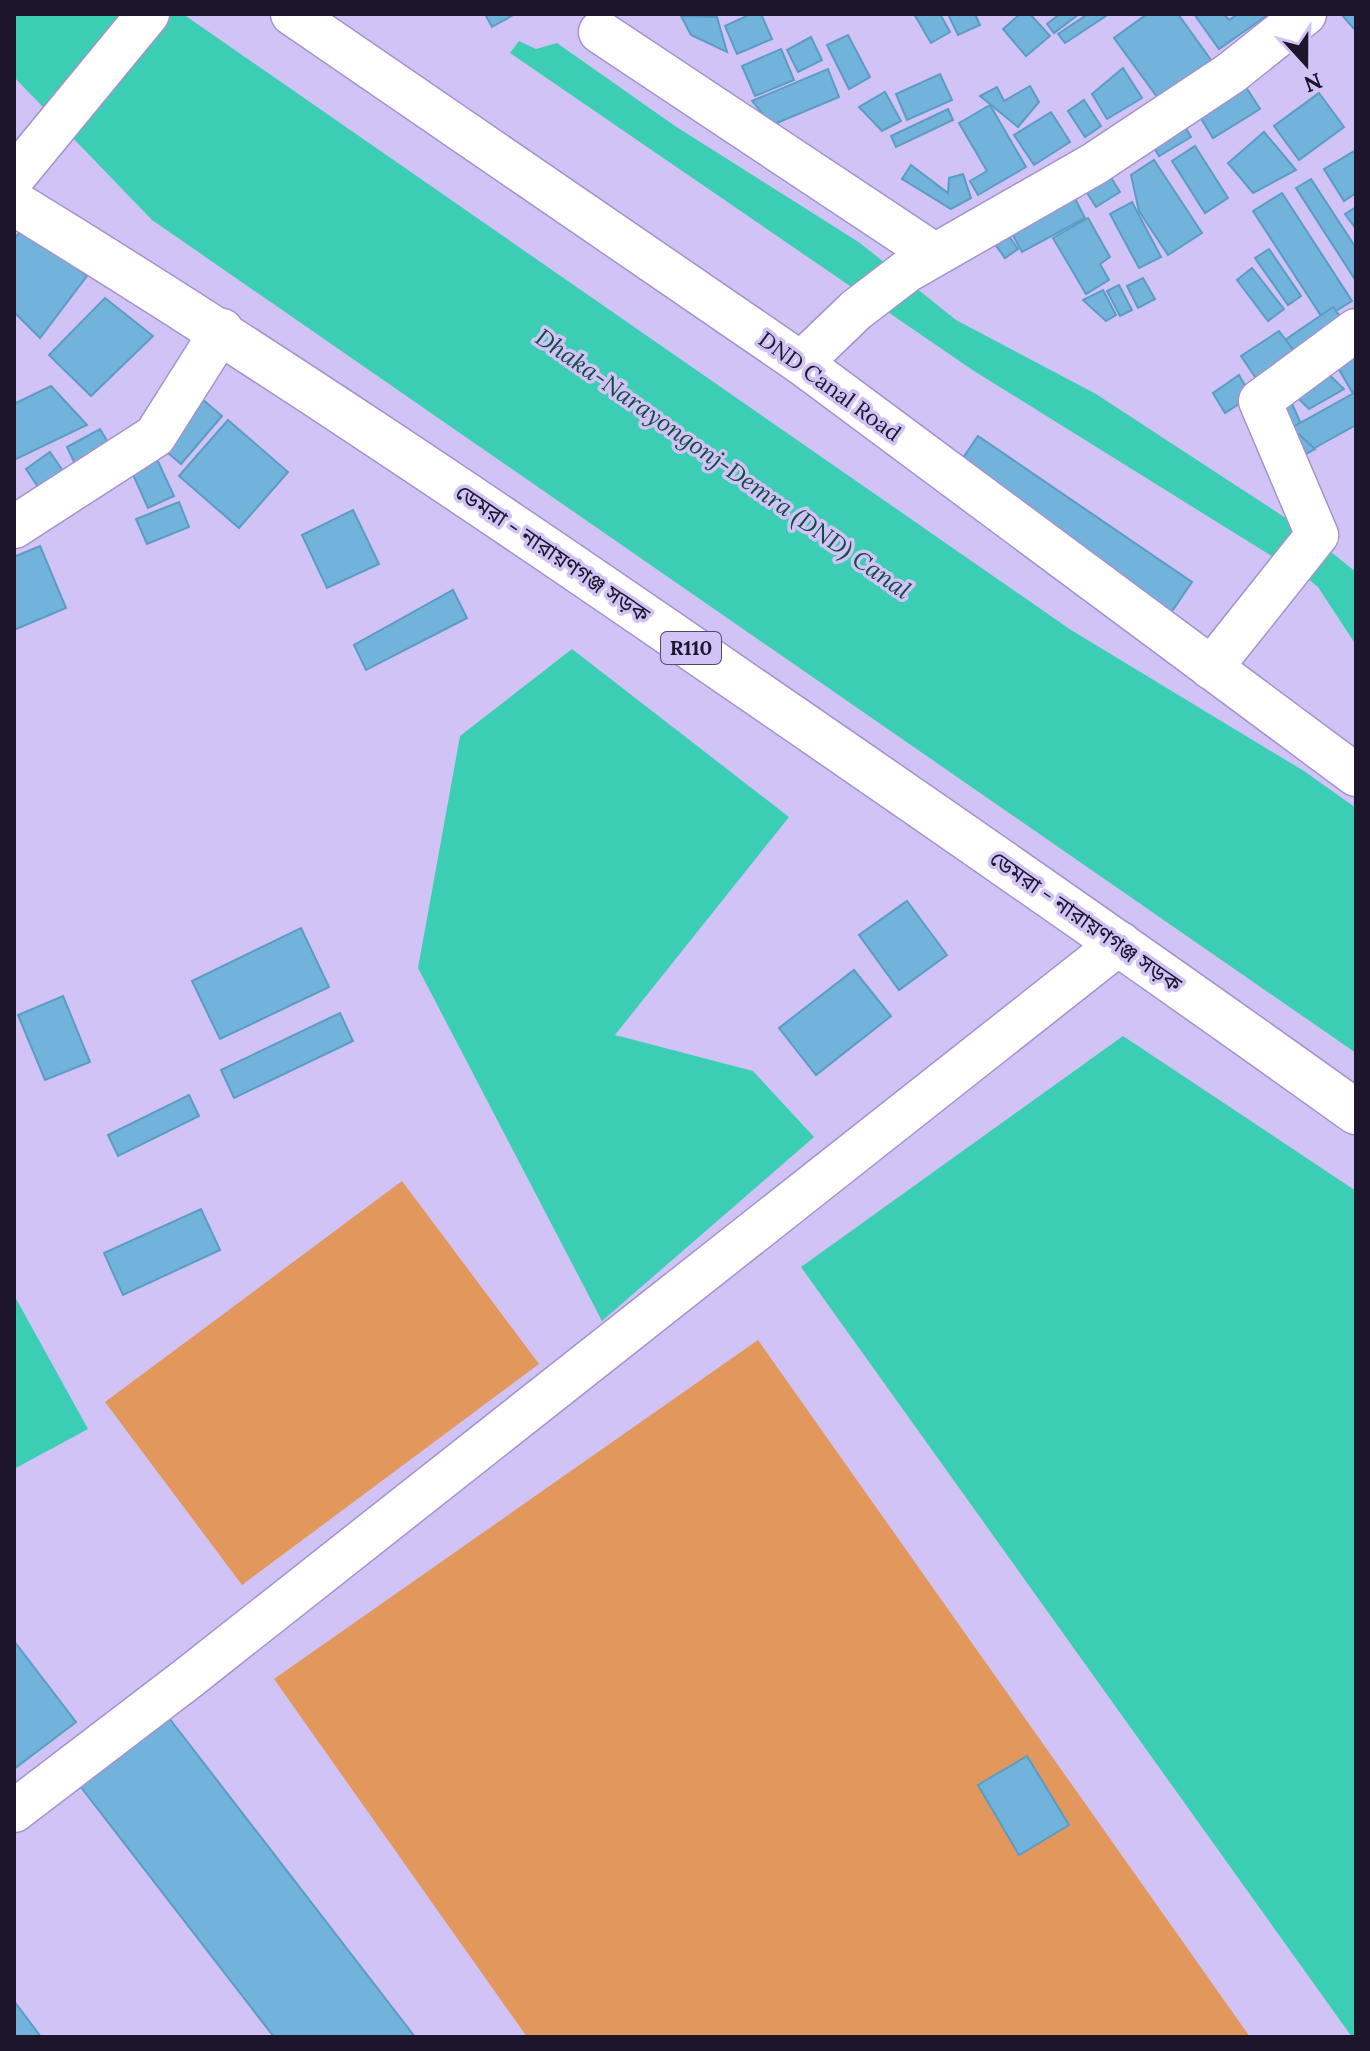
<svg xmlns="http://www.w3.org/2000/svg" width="1370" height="2051" font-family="Lora,'Noto Sans Bengali',serif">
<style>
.green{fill:#e2985c}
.water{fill:#3cceb4}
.building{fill:#72b3dc;stroke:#5b9bc4;stroke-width:2}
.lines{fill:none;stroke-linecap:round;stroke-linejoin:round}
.minor-casing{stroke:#a492ce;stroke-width:45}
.major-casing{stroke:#a492ce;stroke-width:47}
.minor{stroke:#fff;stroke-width:42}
.major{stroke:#fff;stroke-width:44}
.labels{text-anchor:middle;stroke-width:7;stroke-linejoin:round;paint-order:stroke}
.shield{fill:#d1c3f6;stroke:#534969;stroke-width:2}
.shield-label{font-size:20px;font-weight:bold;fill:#1d152c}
.street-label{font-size:22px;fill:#1d152c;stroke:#d1c3f6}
.water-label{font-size:24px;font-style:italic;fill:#104d42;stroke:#d1c3f6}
</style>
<rect width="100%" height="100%" fill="#d1c3f6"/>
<g class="green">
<polygon points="402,1181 539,1364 242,1585 105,1402"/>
<polygon points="758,1340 1250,2037 527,2037 274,1679"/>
</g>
<g class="water">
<polygon points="14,14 183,14 1071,630 1304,771 1356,808 1356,1053 152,220 14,77"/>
<polygon points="519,41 536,49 557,43 675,126 860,243 956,320 1096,394 1301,528 1356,572 1356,645 1318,587 1307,578 974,371 510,53"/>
<polygon points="572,649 789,817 615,1035 753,1071 814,1137 602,1321 418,968 460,736"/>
<polygon points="1123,1036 1356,1191 1356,2037 1352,2037 801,1267"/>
<polygon points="14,1295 88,1429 14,1469"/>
</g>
<g class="building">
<polygon points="485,14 515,14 492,27"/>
<polygon points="751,14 761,14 772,39 737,54 725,26"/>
<polygon points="914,14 940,14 950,32 931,43"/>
<polygon points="948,14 975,14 980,25 958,35"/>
<polygon points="1020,14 1030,14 1050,36 1026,56 1003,29"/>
<polygon points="1060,14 1079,14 1054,33 1047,24"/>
<polygon points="1088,14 1109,14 1065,43 1058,34"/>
<polygon points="1147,14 1178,14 1211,60 1158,98 1114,38"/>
<polygon points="1194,14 1224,14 1229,20 1238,14 1269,14 1219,49"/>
<polygon points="1341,14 1356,14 1356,30 1355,30"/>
<polygon points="681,16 717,17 727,52 691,35"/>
<polygon points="848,35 870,77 849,89 827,45"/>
<polygon points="811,37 822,60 798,72 787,50"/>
<polygon points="781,49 794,80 755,96 742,66"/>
<polygon points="1123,68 1142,98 1107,119 1092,94"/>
<polygon points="828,69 839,97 772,125 752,101"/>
<polygon points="940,74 952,100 907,120 896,94"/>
<polygon points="1238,75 1260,109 1213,138 1192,104"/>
<polygon points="1030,86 1039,102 1018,127 980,96 997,87 1004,101"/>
<polygon points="885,92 901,121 882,131 859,107"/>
<polygon points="1319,93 1344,127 1299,160 1274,126"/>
<polygon points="1084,100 1101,126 1085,137 1068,111"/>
<polygon points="990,105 1026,167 978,195 970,181 987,171 959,123"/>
<polygon points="948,109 953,120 896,147 891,136"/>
<polygon points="1175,110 1191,137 1159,156 1143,128"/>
<polygon points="1051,112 1070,142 1034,165 1014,135"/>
<polygon points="1264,132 1296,170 1253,193 1228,163"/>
<polygon points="1195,146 1228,198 1205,213 1172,161"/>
<polygon points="1356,150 1356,193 1344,201 1324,169"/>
<polygon points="1094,151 1120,192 1096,207 1070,166"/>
<polygon points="1154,160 1202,233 1168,255 1139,211 1131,175"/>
<polygon points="911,165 948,193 949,178 963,174 971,198 951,209 902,179"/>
<polygon points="1061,171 1085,218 1022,252 997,206"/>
<polygon points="1311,179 1356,248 1356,281 1296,188"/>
<polygon points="1282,193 1352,301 1323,319 1253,211"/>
<polygon points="1132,202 1161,257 1139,268 1110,214"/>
<polygon points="1356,207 1356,229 1345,214"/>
<polygon points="991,211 1018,249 1005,258 978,221"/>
<polygon points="1088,218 1110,257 1100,264 1109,280 1086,294 1053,238"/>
<polygon points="23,227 87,276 40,338 14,312 14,240"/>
<polygon points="1269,249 1301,296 1288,305 1255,258"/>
<polygon points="1252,268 1284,309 1268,321 1237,280"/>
<polygon points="1143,278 1155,299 1138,308 1127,286"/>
<polygon points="1119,285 1132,310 1120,316 1107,291"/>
<polygon points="1103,290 1116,315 1106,321 1083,300"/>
<polygon points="105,298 153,336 91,396 49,355"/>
<polygon points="1333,307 1345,323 1298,356 1285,340"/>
<polygon points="1279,331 1298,356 1260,384 1241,356"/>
<polygon points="1356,336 1356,389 1352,392 1330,354"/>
<polygon points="1317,363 1344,389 1309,409 1288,388"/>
<polygon points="1239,375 1251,396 1225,413 1213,393"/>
<polygon points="51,386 87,425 14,460 14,404"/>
<polygon points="1286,390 1305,433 1285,443"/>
<polygon points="1356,392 1356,425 1300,456 1286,431"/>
<polygon points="202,399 222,416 181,464 161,447"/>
<polygon points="228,420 288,472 239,528 179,476"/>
<polygon points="100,429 111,448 77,468 67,447"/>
<polygon points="1299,434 1315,449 1290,463 1279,446"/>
<polygon points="978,436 1192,582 1170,614 956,468"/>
<polygon points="50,452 63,471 38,487 26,469"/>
<polygon points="156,457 174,496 148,508 130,468"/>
<polygon points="179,502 189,527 147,544 136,519"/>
<polygon points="353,510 379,564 327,588 302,535"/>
<polygon points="40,546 66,608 14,630 14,557"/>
<polygon points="453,590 467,618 366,670 354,645"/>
<polygon points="907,901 947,955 899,990 859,935"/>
<polygon points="301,928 329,987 220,1039 192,981"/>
<polygon points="854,970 891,1016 816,1075 779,1028"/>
<polygon points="63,996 90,1062 45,1080 18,1015"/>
<polygon points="340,1013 353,1041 234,1098 221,1070"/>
<polygon points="189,1095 199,1116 118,1156 108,1135"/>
<polygon points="201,1209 220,1250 123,1295 104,1253"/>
<polygon points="14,1641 76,1722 14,1769"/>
<polygon points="169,1718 415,2037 274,2037 80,1786"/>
<polygon points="1027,1756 1069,1825 1019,1855 978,1785"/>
<polygon points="14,2001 41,2037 14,2037"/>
</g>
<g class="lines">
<defs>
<g id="minor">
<polyline points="292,14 801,363 1356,775"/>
<polyline points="600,32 934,254"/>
<polyline points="14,177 148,14"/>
<polyline points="801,363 856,310 907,271 1094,164 1231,73 1305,14"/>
<polyline points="14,527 155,436 222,330"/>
<polyline points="1211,668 1317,535 1260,401 1356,330"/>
<polyline points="14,1811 187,1679 1120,943"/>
</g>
<path id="major" d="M14,203C265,357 506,520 748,687C952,827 1155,968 1356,1112"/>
</defs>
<use href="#minor" class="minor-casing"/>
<use href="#major" class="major-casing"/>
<use href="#minor" class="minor"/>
<use href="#major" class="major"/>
</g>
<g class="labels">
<rect class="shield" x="661" y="632" width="60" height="32" rx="6"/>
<g class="shield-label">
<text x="691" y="655">R110</text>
</g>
<g class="street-label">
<text transform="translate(830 386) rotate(36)" y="8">DND Canal Road</text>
<text transform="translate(553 553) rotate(34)" y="8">ডেমরা - নারায়ণগঞ্জ সড়ক</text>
<text transform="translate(1086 921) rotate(35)" y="8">ডেমরা - নারায়ণগঞ্জ সড়ক</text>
</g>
<g class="water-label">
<text transform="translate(723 464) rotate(35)" y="8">Dhaka-Narayongonj-Demra (DND) Canal</text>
</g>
</g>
<rect width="1370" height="2051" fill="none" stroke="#1d152c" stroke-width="32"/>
<g transform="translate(1306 64) rotate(159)" stroke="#d1c3f6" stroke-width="6" paint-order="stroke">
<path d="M0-6L14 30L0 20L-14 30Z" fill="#1d152c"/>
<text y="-12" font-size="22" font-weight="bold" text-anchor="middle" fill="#1d152c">N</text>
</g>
</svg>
